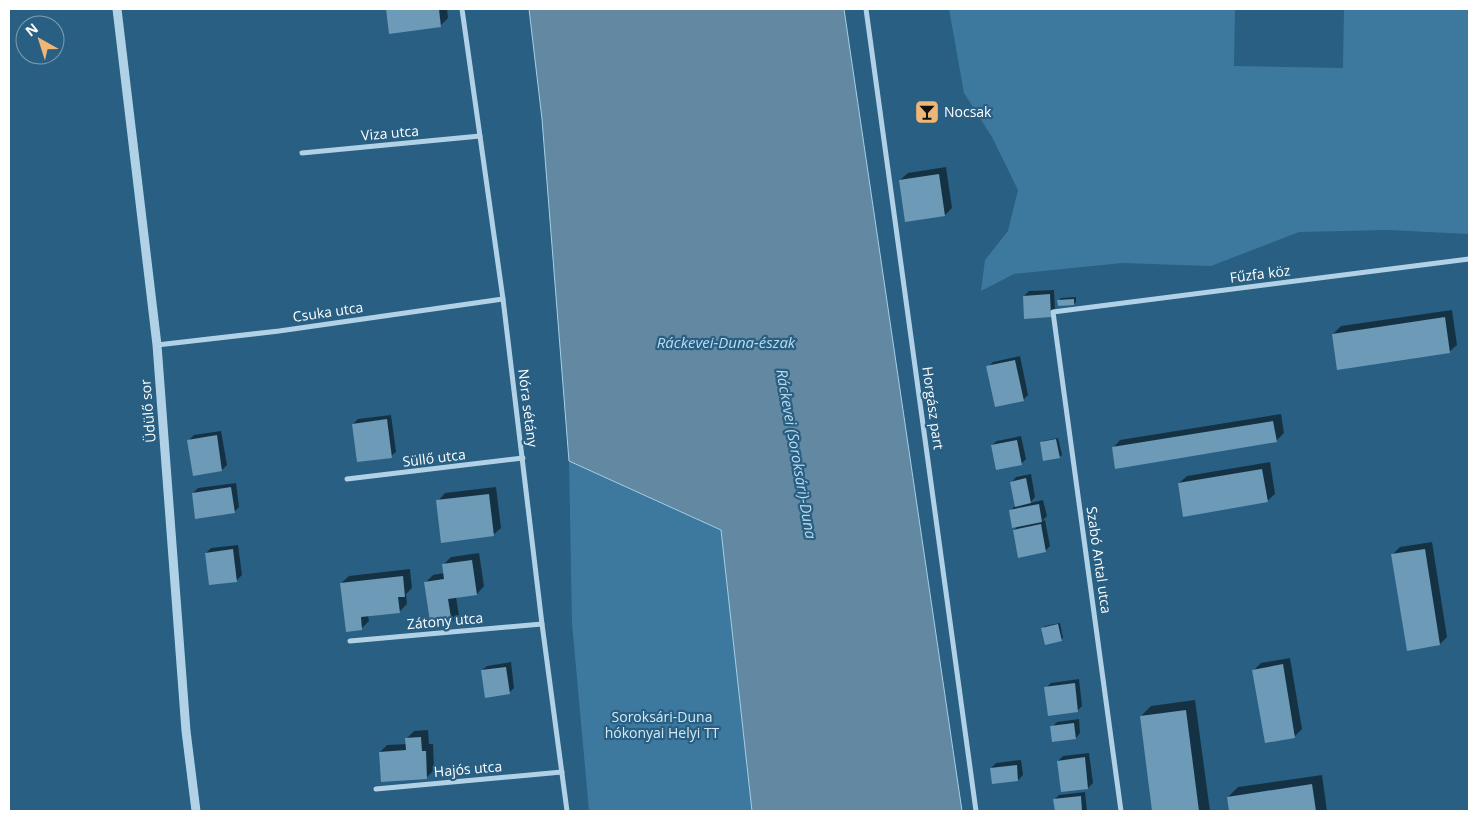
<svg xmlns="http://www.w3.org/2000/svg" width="1478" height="820" font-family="'Open Sans',sans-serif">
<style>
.green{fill:#3d799f}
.water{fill:#6388a1;stroke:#a5cfe7}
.shadow{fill:#0007}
.building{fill:#6c9ab7}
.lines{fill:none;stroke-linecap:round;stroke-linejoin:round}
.minor{stroke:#b1d2e6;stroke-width:5}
.tertiary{stroke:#b1d2e6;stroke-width:9}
.labels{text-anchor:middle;stroke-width:4.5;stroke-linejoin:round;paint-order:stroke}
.poi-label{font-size:14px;fill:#fff;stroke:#285f82;text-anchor:start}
.street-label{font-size:14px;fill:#fff;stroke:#285f82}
.park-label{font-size:14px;fill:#d4e9f5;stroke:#285f82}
.water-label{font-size:15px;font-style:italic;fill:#bcdbee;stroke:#285f82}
</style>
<rect width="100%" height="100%" fill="#285f82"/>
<g class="green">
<polygon points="949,9 1235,9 1234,66 1343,68 1344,9 1469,9 1469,234 1388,230 1299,232 1211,266 1122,263 1014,274 981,291 985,260 1008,231 1018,190 992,137 964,93"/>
<polygon points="569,461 721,530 752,811 589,811 572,623"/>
</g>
<polygon class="water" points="529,9 844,9 962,811 752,811 721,530 569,461 542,119"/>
<g class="shadow">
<polygon points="387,9 447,9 448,18 440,26 390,32"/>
<polygon points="946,167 952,208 945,215 900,180 908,173"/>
<polygon points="1054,290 1055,311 1050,316 1024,296 1029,291"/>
<polygon points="1076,297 1076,302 1074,304 1059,300 1061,298"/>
<polygon points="1452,310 1457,345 1449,352 1333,334 1341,326"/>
<polygon points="1020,356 1028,395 1023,400 988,367 993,362"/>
<polygon points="1281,414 1284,433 1276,441 1113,448 1120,440"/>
<polygon points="391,415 396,452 391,456 353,424 358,419"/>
<polygon points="221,431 227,465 222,470 189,440 194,435"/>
<polygon points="1021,436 1026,459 1021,464 992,445 997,441"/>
<polygon points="1058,438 1062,455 1060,457 1041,443 1043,441"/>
<polygon points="1270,462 1275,494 1267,501 1179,483 1187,476"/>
<polygon points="1031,474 1035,497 1030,503 1043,500 1047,516 1042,521 1045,520 1050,546 1045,551 1014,530 1019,525 1010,511 1015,506 1012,482 1016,477"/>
<polygon points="236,483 239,507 234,512 193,493 198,488"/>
<polygon points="496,487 501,528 493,535 438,501 445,493"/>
<polygon points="1432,542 1447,637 1440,644 1392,555 1400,547"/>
<polygon points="238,545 242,575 237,580 206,553 211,548"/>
<polygon points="479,553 484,586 477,594 456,597 459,616 451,623 426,582 433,575 444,573 443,565 451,557"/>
<polygon points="410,569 412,588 406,594 407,604 399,612 368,615 369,621 362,628 341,583 349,576"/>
<polygon points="1060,623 1063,638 1061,640 1043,628 1045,626"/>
<polygon points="1290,658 1302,729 1295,736 1254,670 1261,663"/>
<polygon points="511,662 514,688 509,693 482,670 487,666"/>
<polygon points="1079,679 1082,706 1077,711 1046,688 1051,683"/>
<polygon points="1195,700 1210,811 1154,811 1141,716 1151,706"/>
<polygon points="1079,719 1080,733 1076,738 1052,727 1057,722"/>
<polygon points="428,730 429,744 433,744 434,770 427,777 380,752 387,745 407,744 407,738 414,731"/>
<polygon points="1089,753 1093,783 1088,788 1058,761 1063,756"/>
<polygon points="1021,760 1023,775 1018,780 991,768 996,763"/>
<polygon points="1322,775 1327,811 1230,811 1228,797 1238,787"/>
<polygon points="1085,792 1087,811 1056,811 1054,800 1059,795"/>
</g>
<g class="building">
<polygon points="386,9 439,9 441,27 389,34"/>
<polygon points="939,174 945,216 905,222 899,180"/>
<polygon points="1050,294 1051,317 1024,319 1023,296"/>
<polygon points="1074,299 1074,305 1058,306 1057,300"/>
<polygon points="1445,317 1450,353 1337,370 1332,334"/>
<polygon points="1015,360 1024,401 995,407 986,366"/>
<polygon points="387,419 392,458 357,462 352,424"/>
<polygon points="1273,421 1277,442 1115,469 1112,447"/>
<polygon points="217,435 222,471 193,476 187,440"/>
<polygon points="1056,439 1060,458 1043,461 1040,442"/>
<polygon points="1017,440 1022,465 996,470 991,445"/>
<polygon points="1262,469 1268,502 1183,517 1178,483"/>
<polygon points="1026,478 1031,503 1015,507 1010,482"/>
<polygon points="231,487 235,513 195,519 192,493"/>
<polygon points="489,494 494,536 441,543 436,500"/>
<polygon points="1039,504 1042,522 1012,528 1009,510"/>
<polygon points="1041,524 1046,552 1018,558 1013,530"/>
<polygon points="233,549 237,582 209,585 205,553"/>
<polygon points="1425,549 1440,645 1407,651 1391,554"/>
<polygon points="472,560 477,595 448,599 452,624 431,628 424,582 444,579 442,564"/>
<polygon points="403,576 405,597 398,597 400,613 361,617 362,630 346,632 340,583"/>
<polygon points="1058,624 1062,641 1045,645 1041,628"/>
<polygon points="1283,664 1295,738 1265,743 1252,670"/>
<polygon points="506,667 510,694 485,698 481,670"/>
<polygon points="1075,683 1078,712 1048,716 1044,687"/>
<polygon points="1186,710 1199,811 1152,811 1140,716"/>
<polygon points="1074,723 1076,739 1052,742 1050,726"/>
<polygon points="421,737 422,751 426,751 427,779 381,782 379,752 406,750 405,738"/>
<polygon points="1085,757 1088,789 1061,792 1057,761"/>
<polygon points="1017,765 1018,781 992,784 990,768"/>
<polygon points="1312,784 1316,811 1229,811 1227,797"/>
<polygon points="1081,796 1082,811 1055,811 1053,799"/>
</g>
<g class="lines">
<g class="minor">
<polyline points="462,9 503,299 542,624 567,811"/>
<polyline points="866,9 976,811"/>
<polyline points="302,153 480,136"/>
<polyline points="157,345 279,331 503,299"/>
<polyline points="347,479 523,458"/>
<polyline points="350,641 542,624"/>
<polyline points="376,789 562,772"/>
<polyline points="1121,811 1053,312 1469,259"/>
</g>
<polyline class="tertiary" points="117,9 157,345 186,731 196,811"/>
</g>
<defs>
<symbol id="bar-square" viewBox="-11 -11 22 22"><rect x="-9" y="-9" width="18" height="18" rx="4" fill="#eeb777" stroke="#285f82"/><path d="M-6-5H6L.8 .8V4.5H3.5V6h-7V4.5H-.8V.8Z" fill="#111"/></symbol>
</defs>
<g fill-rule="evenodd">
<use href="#bar-square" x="913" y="98" width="28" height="28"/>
</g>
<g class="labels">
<g class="poi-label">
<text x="944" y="117">Nocsak</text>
</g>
<g class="street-label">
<text transform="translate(390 133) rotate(-5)" y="5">Viza utca</text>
<text transform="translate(1260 274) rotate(-7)" y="5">Fűzfa köz</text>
<text transform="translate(328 312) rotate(-8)" y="5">Csuka utca</text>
<text transform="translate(528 408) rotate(83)" y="5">Nóra sétány</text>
<text transform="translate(933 408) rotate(82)" y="5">Horgász part</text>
<text transform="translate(148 411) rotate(-95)" y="5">Üdülő sor</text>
<text transform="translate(434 458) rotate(-7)" y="5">Süllő utca</text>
<text transform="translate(1099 560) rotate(82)" y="5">Szabó Antal utca</text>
<text transform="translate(445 621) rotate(-5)" y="5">Zátony utca</text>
<text transform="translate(468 769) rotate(-5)" y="5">Hajós utca</text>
</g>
<g class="park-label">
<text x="662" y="722">Soroksári-Duna<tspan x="662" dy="16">hókonyai Helyi TT</tspan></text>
</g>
<g class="water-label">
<text x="726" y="348">Ráckevei-Duna-észak</text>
<text transform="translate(796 454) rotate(80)" y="5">Ráckevei (Soroksári)-Duna</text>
</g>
</g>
<rect width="1478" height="820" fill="none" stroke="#ffffff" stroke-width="20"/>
<g transform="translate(40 40) rotate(321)"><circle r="24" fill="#285f82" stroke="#7e9fb4"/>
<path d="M0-4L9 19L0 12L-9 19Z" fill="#eeb777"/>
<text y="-8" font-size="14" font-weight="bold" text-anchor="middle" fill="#ffffff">N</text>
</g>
</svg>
